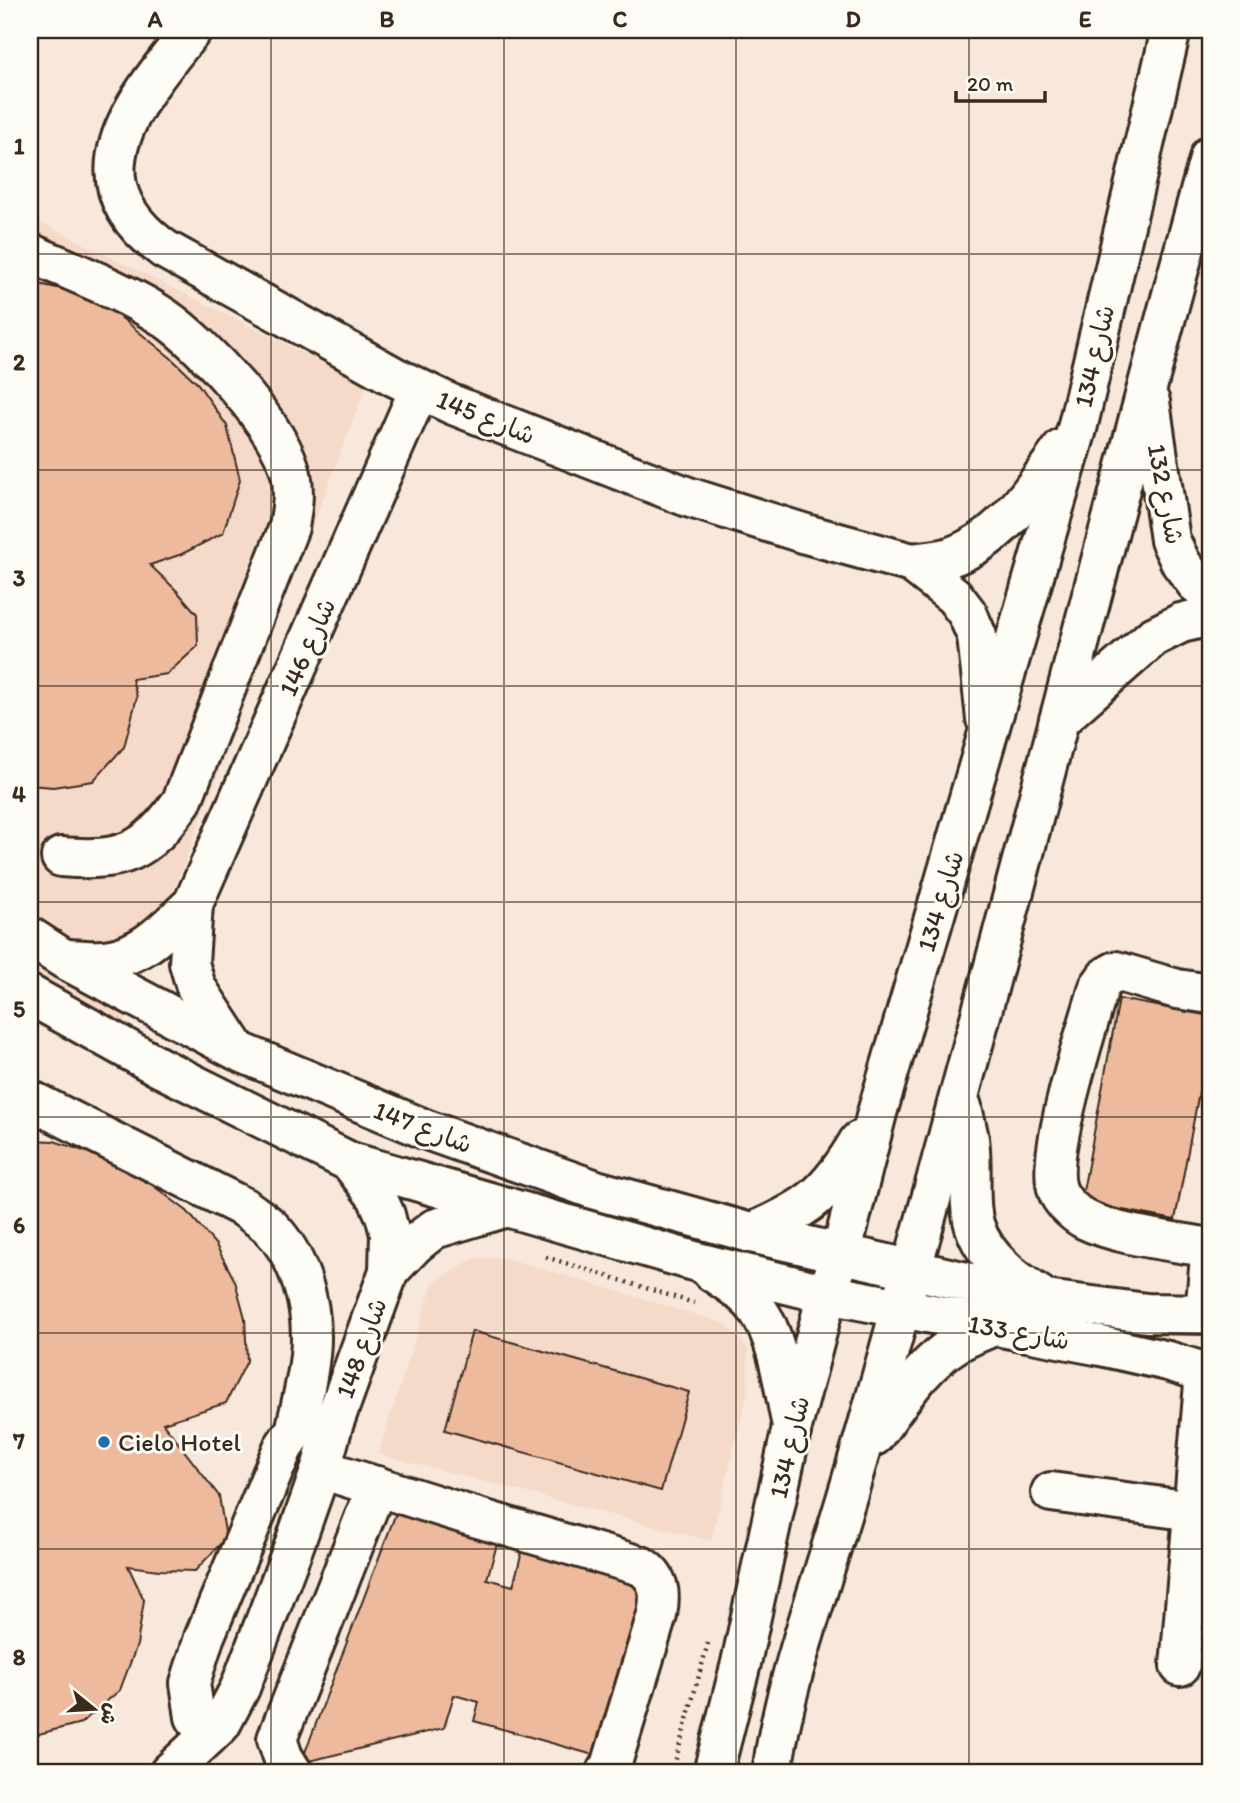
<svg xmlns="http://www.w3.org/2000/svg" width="1240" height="1803" font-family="Itim,'Playpen Sans Arabic',sans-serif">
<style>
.built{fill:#f5dac9}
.building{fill:#edba9e;stroke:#3b2a1e;stroke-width:2}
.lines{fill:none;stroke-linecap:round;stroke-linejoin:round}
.minor-casing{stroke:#3b2a1e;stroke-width:44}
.path{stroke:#3b2a1e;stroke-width:4.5;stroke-dasharray:2 5;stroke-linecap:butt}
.minor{stroke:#fdfcf7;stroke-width:38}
.grid{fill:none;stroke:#3b2a1e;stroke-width:2;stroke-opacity:0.55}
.poi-dot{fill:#1f6fb2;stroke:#fdfcf7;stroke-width:2.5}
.labels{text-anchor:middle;stroke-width:6;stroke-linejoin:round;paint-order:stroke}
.street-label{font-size:26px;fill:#3b2a1e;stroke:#fdfcf7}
.poi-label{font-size:26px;fill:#3b2a1e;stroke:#fdfcf7;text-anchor:start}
.neatline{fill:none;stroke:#3b2a1e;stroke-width:2.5}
.grid-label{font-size:23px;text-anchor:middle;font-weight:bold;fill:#3b2a1e}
</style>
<rect width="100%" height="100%" fill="#f8e8dc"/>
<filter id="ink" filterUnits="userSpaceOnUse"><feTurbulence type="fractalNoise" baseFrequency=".0143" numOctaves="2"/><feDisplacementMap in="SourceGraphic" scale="14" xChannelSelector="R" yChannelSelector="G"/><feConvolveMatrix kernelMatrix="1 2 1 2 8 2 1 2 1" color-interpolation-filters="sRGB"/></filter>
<g filter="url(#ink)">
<g class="built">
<polygon points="30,217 367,384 117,1040 30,997"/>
<polygon points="474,1258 506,1258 724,1323 748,1349 748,1393 711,1541 378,1454 433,1283"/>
</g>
<g class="building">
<polygon points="30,282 66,290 113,311 171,358 198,384 227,426 240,480 223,533 182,554 150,565 177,591 197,614 198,646 167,674 132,679 137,697 124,747 93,781 53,787 30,785"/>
<polygon points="1119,999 1210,1016 1210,1034 1175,1220 1081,1202"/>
<polygon points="30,1140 54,1141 102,1157 151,1184 187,1211 216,1245 235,1281 245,1318 247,1361 226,1403 163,1423 219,1496 226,1538 195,1571 159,1570 128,1566 144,1600 137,1645 120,1690 81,1723 35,1735 30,1733"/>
<polygon points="472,1331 689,1392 661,1491 445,1430"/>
<polygon points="396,1513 498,1541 487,1579 513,1586 523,1548 646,1582 597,1756 474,1721 479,1702 454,1695 444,1728 301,1763"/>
</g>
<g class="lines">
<defs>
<g id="minor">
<path d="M192,30C136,99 67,179 164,249L395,377L451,404L688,497L806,534L912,563L954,596L967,613L977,636L986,719"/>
<path d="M30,253C75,273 124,291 165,318C204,345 281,428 291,474C295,492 292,509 289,527L182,801C146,853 123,862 61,857"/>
<polyline points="1150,402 1170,540 1181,563 1196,583 1210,594"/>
<path d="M912,563C924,561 938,561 950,557C1003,539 1031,492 1062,449"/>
<polyline points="1059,720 1153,637 1181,623 1210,616"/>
<polyline points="30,937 64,959 238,1051 427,1130 596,1190 751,1233 1046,1300 1147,1313 1210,1314"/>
<path d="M67,959C81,959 98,962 111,959C146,953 168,926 193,904"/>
<path d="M1210,994L1177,989L1116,971L1107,976L1099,987C1088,1027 1042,1161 1059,1194C1064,1204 1076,1215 1086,1220C1119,1236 1173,1241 1210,1248"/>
<polyline points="30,995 159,1067 350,1162 701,1263 827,1294 1101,1346 1168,1361 1210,1374"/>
<polyline points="234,1045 196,987 189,963 193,904 419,390"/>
<path d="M30,1100L245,1208C254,1215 264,1221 271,1228C298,1256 311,1299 311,1337C311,1367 302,1399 296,1428"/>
<path d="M962,1107C964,1117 967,1128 969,1139C976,1192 956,1225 1004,1269C1014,1279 1027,1287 1039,1295"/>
<path d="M751,1233C809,1208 827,1195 859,1141"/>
<polyline points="389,1271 415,1244 434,1229 507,1207"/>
<path d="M711,1271C727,1282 746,1293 758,1310C779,1341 783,1385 791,1421"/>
<polyline points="1205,1314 1210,1257"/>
<path d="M874,1436C898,1404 922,1364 957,1343C967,1337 980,1332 991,1327"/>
<path d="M321,1469L468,1515L641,1566C660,1578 661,1594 657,1615L611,1766L606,1773"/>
<polyline points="1051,1492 1193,1511"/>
<polyline points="1180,1666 1205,1372"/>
<path d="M207,1737L195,1717L190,1683L204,1638L283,1448C293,1433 300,1420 319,1423"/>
<polyline points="169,1773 221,1724 240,1688 295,1543 321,1469 333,1425 389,1271 390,1234 385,1215 377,1197 350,1162"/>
<polyline points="293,1773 283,1757 277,1739 377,1486"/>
<polyline points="713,1773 741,1663 792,1427 827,1294 841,1254 877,1113 1077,429 1171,30"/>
<path d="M772,1773C783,1690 813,1609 837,1529C866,1435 892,1341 918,1246C1019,884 1109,519 1210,156"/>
</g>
</defs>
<use href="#minor" class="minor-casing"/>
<g class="path">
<polyline points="546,1257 694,1303"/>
<polyline points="672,1773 708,1643"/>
</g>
<use href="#minor" class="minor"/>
</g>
</g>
<path class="grid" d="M271,30V1773M504,30V1773M736,30V1773M969,30V1773M30,254H1210M30,470H1210M30,686H1210M30,902H1210M30,1117H1210M30,1333H1210M30,1549H1210"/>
<circle class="poi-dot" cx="104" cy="1442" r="7"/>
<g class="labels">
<g class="street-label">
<text transform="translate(1094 356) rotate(-77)" y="9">شارع 134</text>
<text transform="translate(486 417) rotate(22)" y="9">شارع 145</text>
<text transform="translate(1166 494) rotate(79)" y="9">شارع 132</text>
<text transform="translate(307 647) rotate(-66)" y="9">شارع 146</text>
<text transform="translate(940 901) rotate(-73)" y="9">شارع 134</text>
<text transform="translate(423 1127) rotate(21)" y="9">شارع 147</text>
<text transform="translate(1019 1332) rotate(10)" y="9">شارع 133</text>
<text transform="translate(361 1348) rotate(-70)" y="9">شارع 148</text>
<text transform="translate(789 1447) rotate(-77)" y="9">شارع 134</text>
</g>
<g class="poi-label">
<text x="118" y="1451">Cielo Hotel</text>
</g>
</g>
<rect width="1240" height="1803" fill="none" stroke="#fdfcf7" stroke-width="77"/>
<g transform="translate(94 1709) rotate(108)" stroke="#fdfcf7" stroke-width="5" paint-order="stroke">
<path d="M0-5L12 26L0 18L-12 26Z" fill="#3b2a1e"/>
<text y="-10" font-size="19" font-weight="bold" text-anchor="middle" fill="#3b2a1e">ش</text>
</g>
<path d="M956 91v10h89v-10" fill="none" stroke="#3b2a1e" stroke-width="3.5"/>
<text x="967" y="91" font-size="21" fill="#3b2a1e" stroke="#fdfcf7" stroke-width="5" paint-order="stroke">20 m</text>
<rect x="38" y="38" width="1164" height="1726" class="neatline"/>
<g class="grid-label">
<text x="155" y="27">A</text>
<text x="387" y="27">B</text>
<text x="620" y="27">C</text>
<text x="853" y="27">D</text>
<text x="1085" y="27">E</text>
<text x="19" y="154">1</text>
<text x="19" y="370">2</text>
<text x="19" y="586">3</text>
<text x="19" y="802">4</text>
<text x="19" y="1017">5</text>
<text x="19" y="1233">6</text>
<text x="19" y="1449">7</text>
<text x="19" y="1665">8</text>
</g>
</svg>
